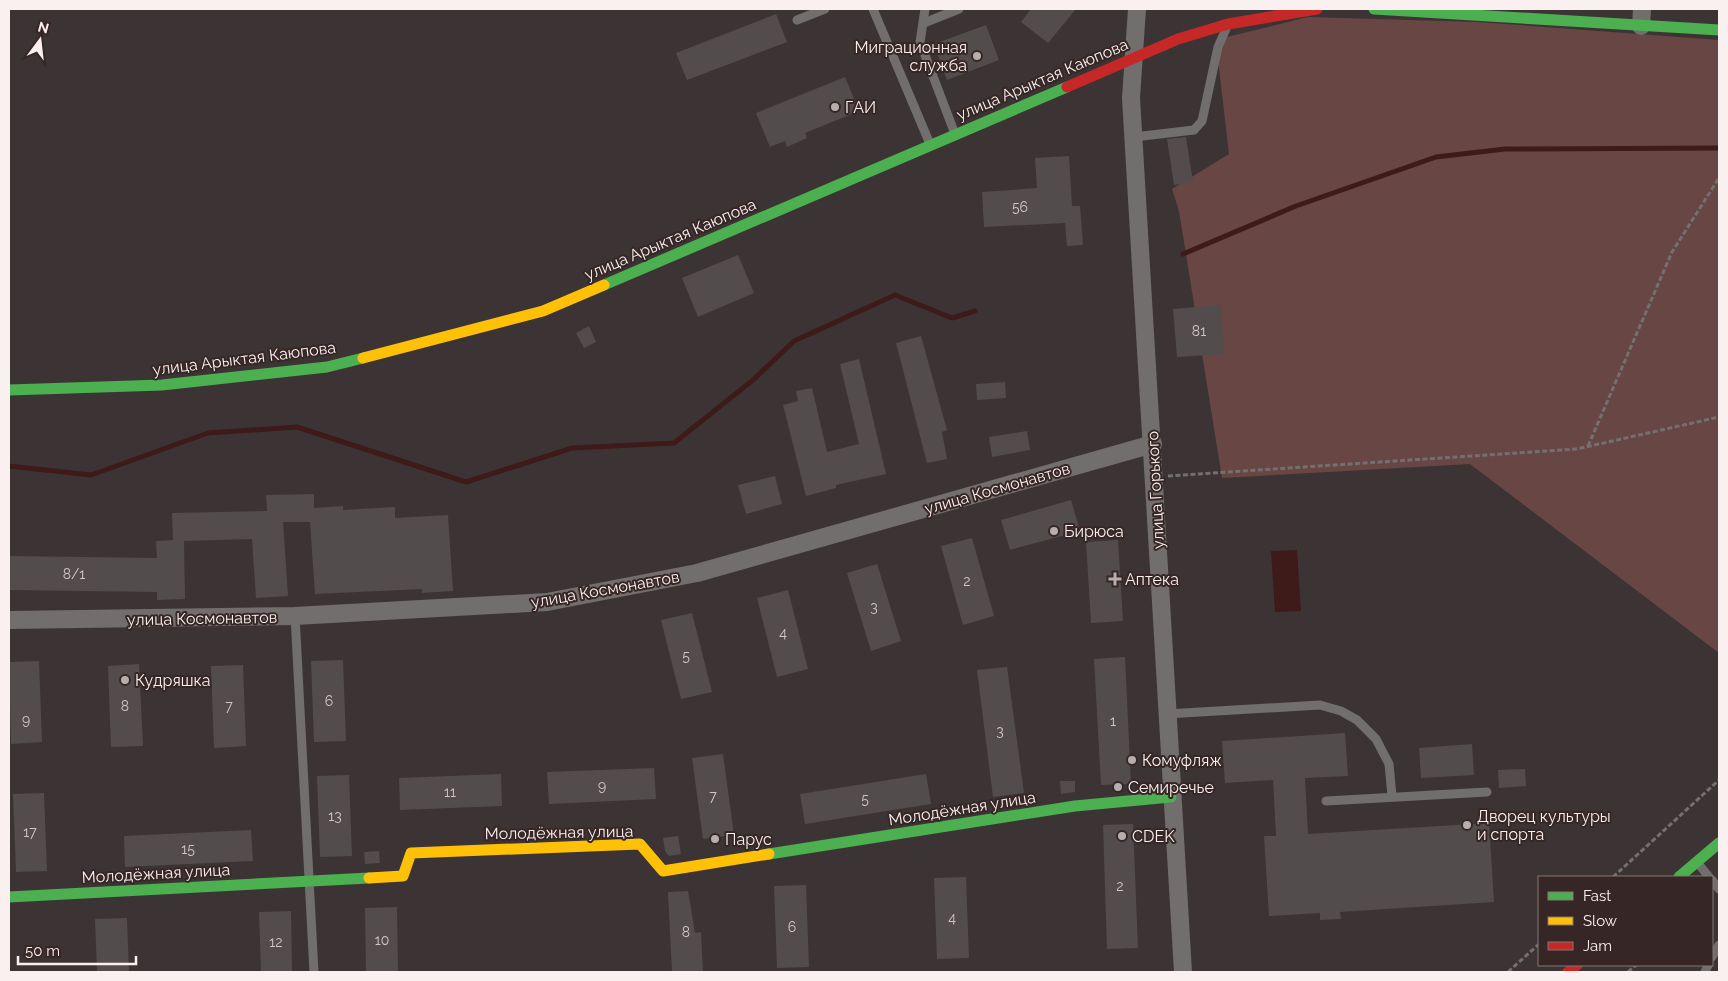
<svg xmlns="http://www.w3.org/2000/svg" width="1728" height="981" font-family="Raleway,sans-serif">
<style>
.green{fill:#684644}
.water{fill:#3e1a19}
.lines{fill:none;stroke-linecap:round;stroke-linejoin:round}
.stream{stroke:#3e1a19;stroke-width:5}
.building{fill:#534c4c}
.path{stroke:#737070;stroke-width:3;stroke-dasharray:5 2.5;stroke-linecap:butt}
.lane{stroke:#726e6e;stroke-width:9}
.street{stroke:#726e6e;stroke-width:18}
.fast{stroke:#4caf50;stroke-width:11}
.slow{stroke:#ffc107;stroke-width:11}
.jam{stroke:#c62828;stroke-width:11}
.poi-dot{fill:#b8aeae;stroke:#362726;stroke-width:2}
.labels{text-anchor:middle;stroke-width:4;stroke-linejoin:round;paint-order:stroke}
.number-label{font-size:14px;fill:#d0c7c6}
.poi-label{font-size:16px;fill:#faf0ef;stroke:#362726;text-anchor:start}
.street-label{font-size:16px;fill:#faf0ef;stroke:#362726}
</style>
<rect width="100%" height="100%" fill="#3c3434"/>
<polygon class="green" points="1308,17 1478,22 1719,40 1719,653 1470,464 1222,478 1179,211 1172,189 1229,154 1217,51 1227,37"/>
<polygon class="water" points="1297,550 1301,611 1275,612 1271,551"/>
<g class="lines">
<g class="stream">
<polyline points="1183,254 1296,206 1436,157 1505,149 1719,148"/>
<polyline points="9,466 91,475 208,433 297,427 466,482 572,448 674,443 753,380 794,341 895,295 952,318 975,311"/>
</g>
</g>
<g class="building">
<polygon points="1031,9 1076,9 1048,43 1021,22"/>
<polygon points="776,14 787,42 687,80 676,53"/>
<polygon points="986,25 999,60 947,80 934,44"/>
<polygon points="845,77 859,111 805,133 807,138 787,147 785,141 770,147 756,113"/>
<polygon points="1186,137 1193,182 1174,185 1167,139"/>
<polygon points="1069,156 1072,206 1080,206 1083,245 1067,246 1065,223 984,227 982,192 1037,188 1035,158"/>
<polygon points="738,255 754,293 698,317 682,278"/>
<polygon points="1221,305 1224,354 1177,357 1173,309"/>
<polygon points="589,326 596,342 584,348 576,333"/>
<polygon points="921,336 947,430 942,432 947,459 927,463 896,343"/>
<polygon points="859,359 886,474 836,485 836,488 806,496 783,405 798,401 796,391 812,388 827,452 859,444 840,364"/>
<polygon points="1005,382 1006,398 977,400 976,384"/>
<polygon points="1027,431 1030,450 992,457 989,437"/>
<polygon points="775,476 782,504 746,514 738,485"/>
<polygon points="314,494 314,508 343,506 343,510 395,507 395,518 448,515 453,591 422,593 422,589 315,594 310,522 283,522 288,596 256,598 252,539 184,541 185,599 157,600 157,592 9,590 9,556 157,558 156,541 173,540 172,513 267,511 266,495"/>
<polygon points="1071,500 1080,531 1010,550 1001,520"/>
<polygon points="972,538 994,616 963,625 941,546"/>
<polygon points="1118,540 1123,621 1091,623 1086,542"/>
<polygon points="877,564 901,641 871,651 847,573"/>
<polygon points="788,590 808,669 777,677 757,598"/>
<polygon points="692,613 712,692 681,699 661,620"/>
<polygon points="1125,657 1131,784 1101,785 1094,659"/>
<polygon points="343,660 346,741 314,742 311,661"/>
<polygon points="39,661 42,742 11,744 9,662"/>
<polygon points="139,664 143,746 111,747 108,666"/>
<polygon points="243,665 246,746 214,748 211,666"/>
<polygon points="1007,667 1024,793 993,797 977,670"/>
<polygon points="1345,733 1348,776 1305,778 1308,834 1489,823 1494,902 1340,912 1341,919 1320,920 1320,913 1269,916 1264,836 1276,836 1273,780 1225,783 1222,741"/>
<polygon points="1472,744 1474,775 1421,778 1419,748"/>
<polygon points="723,754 734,835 703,839 692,758"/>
<polygon points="654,768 656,799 549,804 547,772"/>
<polygon points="1525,769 1526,786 1499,788 1498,770"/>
<polygon points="501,774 502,806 400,810 399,778"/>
<polygon points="926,774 931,804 805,824 800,794"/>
<polygon points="349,775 352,856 320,857 317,776"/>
<polygon points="1060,781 1075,781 1075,792 1061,794"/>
<polygon points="44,793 47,871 16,872 13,794"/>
<polygon points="1133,824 1138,948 1107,949 1103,825"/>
<polygon points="251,830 253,861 125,867 124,836"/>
<polygon points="678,836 681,854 669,856 665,851 663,838"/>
<polygon points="379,851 380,863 365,864 364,852"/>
<polygon points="966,877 969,958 937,959 934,878"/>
<polygon points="806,885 809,967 777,968 774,886"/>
<polygon points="688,891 695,933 701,932 703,972 672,972 668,892"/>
<polygon points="397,907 398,972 366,972 365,908"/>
<polygon points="291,911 292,972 261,972 259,912"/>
<polygon points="127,918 129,972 97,972 95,919"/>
</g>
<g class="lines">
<g class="path">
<polyline points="1588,446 1672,252 1719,178"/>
<polyline points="1168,476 1577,449 1719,417"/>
<polyline points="1613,877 1719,780"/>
<polyline points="1508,972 1539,944"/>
<polyline points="1628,972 1636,965"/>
</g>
<g class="lane">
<polyline points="873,9 930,144"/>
<polyline points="925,9 920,42 955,134"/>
<polyline points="797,20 825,9"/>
<polyline points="924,23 959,9"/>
<polyline points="1134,137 1194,130 1202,121 1218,47 1226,29"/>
<polyline points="295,616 314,972"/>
<polyline points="1166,714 1320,705 1341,711 1357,720 1376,739 1389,764 1392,796"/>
<polyline points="1326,801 1487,792"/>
<polyline points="1697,862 1709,877"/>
<polyline points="1712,880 1719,889"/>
<polyline points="1712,957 1719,945"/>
<polyline points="1705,972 1708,965"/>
</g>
<g class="street">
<polyline points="1137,9 1131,98 1183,972"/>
<polyline points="1641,26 1642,9"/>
<polyline points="9,620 295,616 547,602 697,573 1153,444"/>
</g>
<g class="fast">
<polyline points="1374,9 1719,30"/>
<polyline points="604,285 1067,87"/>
<polyline points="9,390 162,385 327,367 363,358"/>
<polyline points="769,854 1075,806 1171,797"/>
<polyline points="1679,877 1719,843"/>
<polyline points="9,897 369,878"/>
</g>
<g class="slow">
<polyline points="363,358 543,311 604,285"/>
<polyline points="369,878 403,876 411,853 640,844 663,871 769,854"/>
</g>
<g class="jam">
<polyline points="1067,87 1178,39 1228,24 1317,9"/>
<polyline points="1568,972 1577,965"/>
</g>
</g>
<g class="poi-dot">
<circle cx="977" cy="56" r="5"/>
<circle cx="835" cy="107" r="5"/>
<circle cx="1054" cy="531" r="5"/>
<path d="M1112.5 571.5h5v5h5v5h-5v5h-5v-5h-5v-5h5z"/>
<circle cx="125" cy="680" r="5"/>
<circle cx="1132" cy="760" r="5"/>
<circle cx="1118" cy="787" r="5"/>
<circle cx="1467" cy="825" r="5"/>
<circle cx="1122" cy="836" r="5"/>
<circle cx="715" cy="839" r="5"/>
</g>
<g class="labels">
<g class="number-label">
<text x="1020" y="212">56</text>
<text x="1199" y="336">81</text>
<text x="74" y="579">8/1</text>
<text x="967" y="586">2</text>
<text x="874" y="612">3</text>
<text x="783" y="638">4</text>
<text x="686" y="661">5</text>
<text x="329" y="706">6</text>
<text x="125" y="711">8</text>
<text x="229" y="711">7</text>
<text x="26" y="725">9</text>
<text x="1113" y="726">1</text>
<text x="1000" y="736">3</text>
<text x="602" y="791">9</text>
<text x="450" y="797">11</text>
<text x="713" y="801">7</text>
<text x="865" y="804">5</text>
<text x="335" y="821">13</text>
<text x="30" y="837">17</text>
<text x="188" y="854">15</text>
<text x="1120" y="891">2</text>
<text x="952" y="923">4</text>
<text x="792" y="932">6</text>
<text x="686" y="937">8</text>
<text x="382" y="945">10</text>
<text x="276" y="947">12</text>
</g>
<g class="poi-label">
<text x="967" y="53" text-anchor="end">Миграционная<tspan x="967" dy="18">служба</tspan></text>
<text x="845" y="113">ГАИ</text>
<text x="1064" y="537">Бирюса</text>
<text x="1125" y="585">Аптека</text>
<text x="135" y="686">Кудряшка</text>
<text x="1142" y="766">Комуфляж</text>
<text x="1128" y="793">Семиречье</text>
<text x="1477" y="822">Дворец культуры<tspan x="1477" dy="18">и спорта</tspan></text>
<text x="1132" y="842">CDEK</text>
<text x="725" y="845">Парус</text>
</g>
<g class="street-label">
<text transform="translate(1042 79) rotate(-23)" y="6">улица Арыктая Каюпова</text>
<text transform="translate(670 239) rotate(-23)" y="6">улица Арыктая Каюпова</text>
<text transform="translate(244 358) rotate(-7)" y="6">улица Арыктая Каюпова</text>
<text transform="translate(997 488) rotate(-16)" y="6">улица Космонавтов</text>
<text transform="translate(1155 490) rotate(-93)" y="6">улица Горького</text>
<text transform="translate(605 589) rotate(-10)" y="6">улица Космонавтов</text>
<text transform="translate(202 618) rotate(-1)" y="6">улица Космонавтов</text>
<text transform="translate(962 808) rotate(-9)" y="6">Молодёжная улица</text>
<text transform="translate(559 832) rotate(-1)" y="6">Молодёжная улица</text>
<text transform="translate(156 873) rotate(-3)" y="6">Молодёжная улица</text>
</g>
</g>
<rect width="1728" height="981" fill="none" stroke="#faf0ef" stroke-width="20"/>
<rect x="1538" y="876" width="175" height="90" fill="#362726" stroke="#847776"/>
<rect x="1548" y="892" width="25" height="8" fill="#4caf50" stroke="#847776"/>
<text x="1583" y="901" font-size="15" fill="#faf0ef">Fast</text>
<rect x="1548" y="917" width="25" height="8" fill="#ffc107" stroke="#847776"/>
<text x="1583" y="926" font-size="15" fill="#faf0ef">Slow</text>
<rect x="1548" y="942" width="25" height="8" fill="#c62828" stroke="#847776"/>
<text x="1583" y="951" font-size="15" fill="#faf0ef">Jam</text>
<g transform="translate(40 40) rotate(15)" stroke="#362726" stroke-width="4" paint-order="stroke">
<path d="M0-4L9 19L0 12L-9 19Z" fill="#faf0ef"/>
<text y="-8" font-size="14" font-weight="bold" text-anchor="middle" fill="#faf0ef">N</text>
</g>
<path d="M18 956v8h118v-8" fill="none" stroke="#faf0ef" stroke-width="2.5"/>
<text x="25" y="956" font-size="15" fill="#faf0ef" stroke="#362726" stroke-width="4" paint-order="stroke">50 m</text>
</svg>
